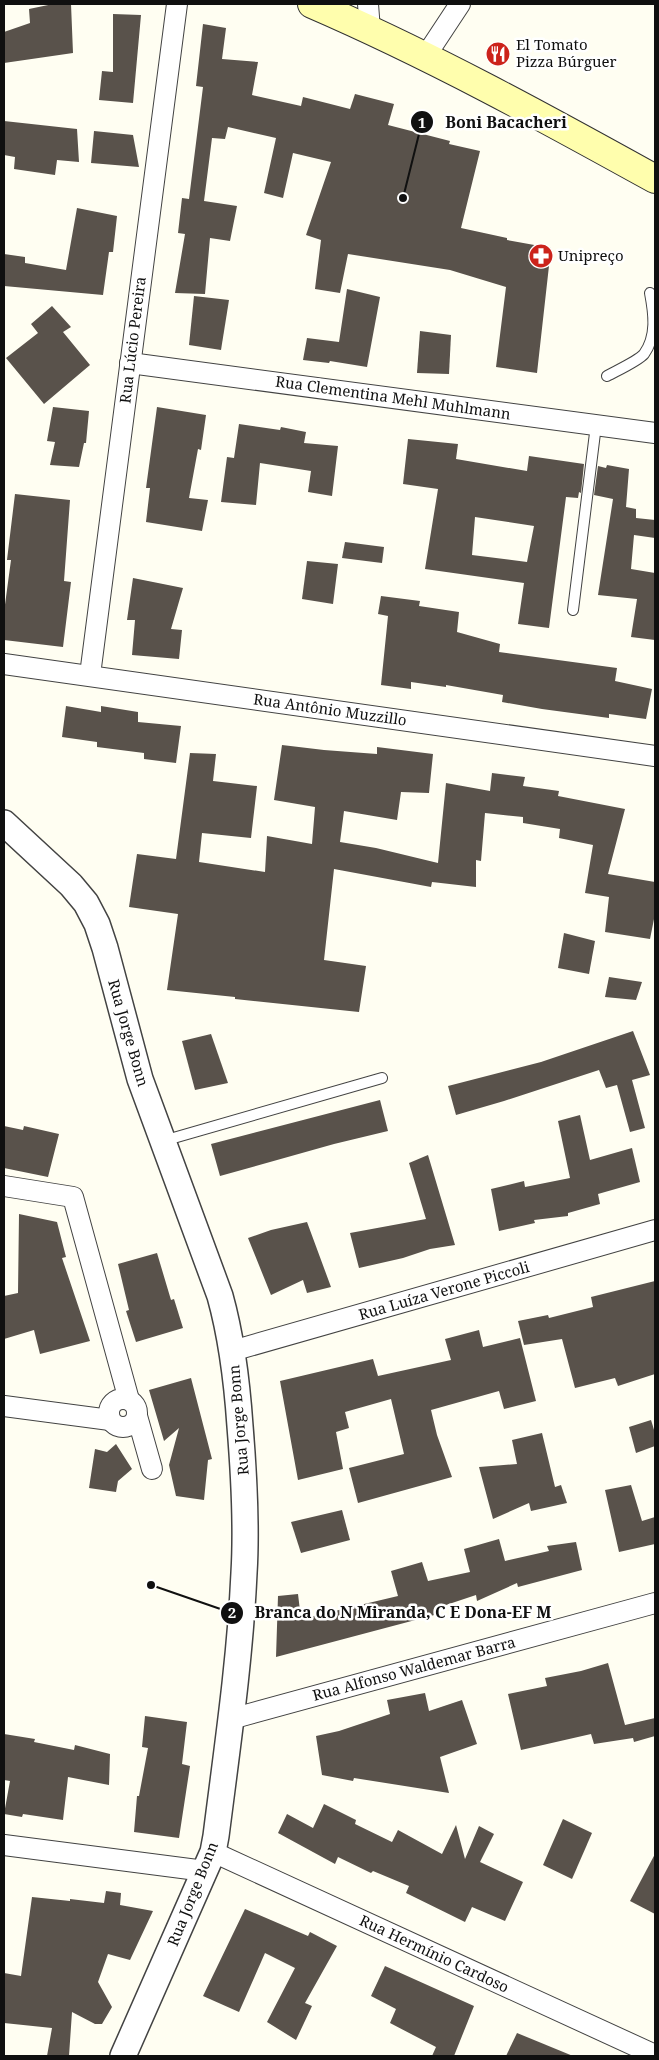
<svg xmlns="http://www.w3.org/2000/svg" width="659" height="2060" font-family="'Noto Serif',serif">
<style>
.building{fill:#59524b;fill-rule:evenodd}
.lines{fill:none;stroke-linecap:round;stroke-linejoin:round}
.service-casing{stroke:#434343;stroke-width:12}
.minor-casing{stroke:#434343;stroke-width:22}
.tertiary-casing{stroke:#434343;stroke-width:28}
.secondary-casing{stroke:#323232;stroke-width:30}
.service{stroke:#fff;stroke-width:10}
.minor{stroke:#fff;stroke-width:20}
.tertiary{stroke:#fff;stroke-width:25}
.secondary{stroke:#fffead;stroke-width:28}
.labels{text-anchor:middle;stroke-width:5;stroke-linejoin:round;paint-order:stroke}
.poi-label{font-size:15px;fill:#101010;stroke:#fff;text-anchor:start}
.street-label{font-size:15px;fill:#101010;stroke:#fff}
.leader{fill:none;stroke:#101010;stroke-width:2}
.callout-dot{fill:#101010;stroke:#fff;stroke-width:2}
.mark-label{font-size:15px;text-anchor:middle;font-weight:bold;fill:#fff}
.callout-label{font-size:16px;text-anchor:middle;font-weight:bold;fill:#101010;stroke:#fff;stroke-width:5;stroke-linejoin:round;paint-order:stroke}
</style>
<rect width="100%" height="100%" fill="#fffef2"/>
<g class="building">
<polygon points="53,4 71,4 73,53 4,63 4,32 30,23 29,9"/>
<polygon points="113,14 141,15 133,103 99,100 102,71 113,72"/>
<polygon points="203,24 226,28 222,59 258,62 252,95 301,106 303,97 350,109 355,94 394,104 388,125 450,141 449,144 480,151 461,228 507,238 507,240 551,248 537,373 496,367 506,287 450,270 348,254 340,293 315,289 321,240 306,235 331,162 293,153 283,198 264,193 276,138 228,127 225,139 212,138 204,201 237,206 230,241 210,238 205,294 175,293 185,234 178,233 182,198 189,199 203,87 196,86"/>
<polygon points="4,121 77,129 79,162 57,160 55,175 14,169 15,157 4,155"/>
<polygon points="94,131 133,135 139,167 91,163"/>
<polygon points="77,208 117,216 113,252 109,252 103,295 4,286 4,254 25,257 25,263 66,270"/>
<polygon points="347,289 380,297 367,367 330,361 329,363 303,360 307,338 339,342"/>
<polygon points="194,296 229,300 221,350 189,345"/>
<polygon points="52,306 71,327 63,332 90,365 44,404 6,358 38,333 31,324"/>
<polygon points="420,331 451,335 449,374 417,373"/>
<polygon points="53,407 89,411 86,443 84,443 79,467 50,465 55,442 47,441"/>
<polygon points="157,407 206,415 201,450 198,449 189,498 208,500 202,531 146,522 150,488 146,488"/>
<polygon points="239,424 280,430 281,427 306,432 304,443 338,446 332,496 308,492 311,471 260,463 256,505 221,502 227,457 234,458"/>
<path d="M408,439L458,444L456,459L527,471L529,456L584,464L581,493L579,492L578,498L566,497L549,628L518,624L524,583L425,569L438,489L403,484ZM475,517L534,526L527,562L472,555Z"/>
<polygon points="607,465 629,469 626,507 636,509 636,518 655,520 655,538 634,535 631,569 655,573 655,640 631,637 637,599 598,595 613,499 594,495 598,466 606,468"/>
<polygon points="15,494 70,500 64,581 71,582 63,647 4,640 4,612 11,560 7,560"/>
<polygon points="345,542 384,547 382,563 342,558"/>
<polygon points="307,561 338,564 333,604 302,599"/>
<polygon points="133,578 183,588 171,629 182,630 179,659 132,655 135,620 127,620"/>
<polygon points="381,596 420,601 419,606 459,612 457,632 500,644 499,652 617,668 615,681 652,689 646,719 609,714 609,718 542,709 502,702 503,695 446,685 446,687 411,682 411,689 381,685 388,616 378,614"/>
<polygon points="66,706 101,712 101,706 138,712 138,722 181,726 176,763 144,759 144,753 97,747 97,742 62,737"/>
<polygon points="282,745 324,750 377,754 377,747 433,754 429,793 401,792 397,820 344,811 340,842 376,848 438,863 446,783 490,791 492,773 525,777 523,786 559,791 558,796 625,809 608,874 655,882 655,914 650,939 605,932 609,897 585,893 593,845 559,838 560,829 523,823 523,817 485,813 481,861 476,860 476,887 432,882 431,887 334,869 324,960 366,966 359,1012 235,999 235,997 167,990 178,914 129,907 137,854 176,859 190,753 216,754 213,781 257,786 251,838 202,833 199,862 265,872 267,836 312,844 315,807 274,800"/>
<polygon points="564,933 595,941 589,974 558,968"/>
<polygon points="609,977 642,982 636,1000 605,997"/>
<polygon points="633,1031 650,1075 632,1080 645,1128 630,1132 617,1085 606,1088 599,1070 504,1101 456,1115 448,1086 541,1062"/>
<polygon points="211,1034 228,1083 195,1090 182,1041"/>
<polygon points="380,1100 388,1131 334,1144 220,1176 211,1144"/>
<polygon points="580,1115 590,1160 632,1148 640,1182 598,1194 600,1204 568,1213 568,1216 534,1220 535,1223 499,1231 491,1189 524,1181 525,1187 570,1178 558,1121"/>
<polygon points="4,1126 23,1130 24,1126 59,1134 48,1177 4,1168"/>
<polygon points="428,1155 455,1245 430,1249 403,1258 359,1268 350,1233 426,1219 409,1163"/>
<polygon points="19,1214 57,1222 66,1257 62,1258 90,1341 40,1354 34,1330 4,1339 4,1296 18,1293"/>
<polygon points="307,1222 331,1287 307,1293 303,1280 271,1295 248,1238 271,1230"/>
<polygon points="157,1253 171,1300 174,1299 183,1328 136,1342 126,1311 129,1310 118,1264"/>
<polygon points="655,1281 655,1374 618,1386 615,1378 575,1388 562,1339 524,1345 518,1321 548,1315 549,1318 593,1307 591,1297"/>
<polygon points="479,1330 483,1347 520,1338 536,1401 504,1409 499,1391 431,1410 437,1435 452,1477 358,1503 349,1468 404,1454 391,1399 345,1412 349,1428 336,1432 343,1469 298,1480 280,1381 373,1359 378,1376 451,1360 445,1339"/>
<polygon points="191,1378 212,1459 208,1460 204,1500 176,1496 169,1465 179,1428 164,1441 149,1390"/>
<polygon points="651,1420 655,1433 655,1446 636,1453 629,1427"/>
<polygon points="542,1433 555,1487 561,1485 567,1503 531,1511 529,1503 493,1519 479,1467 517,1464 512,1440"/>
<polygon points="116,1444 132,1469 118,1481 116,1492 89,1488 95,1449 107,1452"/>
<polygon points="631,1485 642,1521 655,1517 655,1544 619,1552 605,1490"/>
<polygon points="342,1510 350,1540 301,1553 291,1522"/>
<polygon points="499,1539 505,1561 549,1551 547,1546 576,1542 582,1570 518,1587 517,1583 477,1601 476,1595 437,1608 438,1614 276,1657 278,1596 298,1594 301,1619 398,1596 391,1571 422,1562 428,1581 470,1572 464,1549"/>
<polygon points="608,1663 625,1725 655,1718 655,1736 634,1742 633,1738 594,1744 591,1734 521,1750 508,1694 547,1686 545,1678 581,1671"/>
<polygon points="425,1693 429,1711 462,1700 477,1744 440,1757 449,1793 354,1778 353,1781 322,1775 316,1736 339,1731 390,1714 387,1700"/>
<polygon points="145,1716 187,1722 182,1764 190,1766 179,1838 134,1832 137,1796 139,1796 148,1748 142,1747"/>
<polygon points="4,1734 35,1739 34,1742 74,1750 75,1745 110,1754 109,1785 68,1777 63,1820 23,1814 22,1817 4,1814 10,1781 4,1780"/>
<polygon points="324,1804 356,1820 355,1824 392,1842 398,1830 442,1854 456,1825 465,1859 479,1826 494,1834 480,1862 523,1882 505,1921 472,1907 465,1922 406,1893 409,1886 373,1871 371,1873 338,1857 335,1864 278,1833 287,1814 313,1828"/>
<polygon points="563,1819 592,1833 572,1879 543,1865"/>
<polygon points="655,1854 655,1914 630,1901"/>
<polygon points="106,1891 121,1893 120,1905 153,1911 130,1960 108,1954 98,1982 112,2007 102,2024 95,2024 72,2012 69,2056 47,2056 52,2028 4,2023 4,1973 21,1976 32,1897 70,1901 70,1899 104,1903"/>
<polygon points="245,1909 308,1936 310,1932 337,1946 305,2003 312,2006 296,2040 267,2022 295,1968 265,1953 239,2012 203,1996"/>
<polygon points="385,1966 474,2006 454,2056 432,2056 436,2047 390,2023 396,2009 371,1996"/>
<polygon points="517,2033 573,2056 506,2056"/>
</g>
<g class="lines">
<defs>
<g id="service">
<path d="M607,376C616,371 638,361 644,354C657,336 654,314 650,293"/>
<polyline points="573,610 596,425"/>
<polyline points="163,1141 382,1078"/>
</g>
<g id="minor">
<polyline points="368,4 370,30"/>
<polyline points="425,57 460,4"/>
<polyline points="130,363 655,433"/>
<polyline points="4,664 655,756"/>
<polyline points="90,675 177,4"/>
<polyline points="4,1186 73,1197 129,1400"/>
<polyline points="232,1351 655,1230"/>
<circle cx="123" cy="1413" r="14"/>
<polyline points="4,1406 110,1420"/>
<polyline points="137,1416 152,1469"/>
<polyline points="231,1719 655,1603"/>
<polyline points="4,1845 205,1871"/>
<polyline points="213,1852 655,2055"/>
</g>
<path id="tertiary" d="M4,823L71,885L86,903L97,924L105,948L140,1079L220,1296C232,1339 237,1382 240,1426C244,1475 247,1524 244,1573C240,1661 227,1749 216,1836L213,1852L123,2056"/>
<path id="secondary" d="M312,4C430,55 543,117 655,179"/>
</defs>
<use href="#service" class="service-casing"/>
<use href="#minor" class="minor-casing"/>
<use href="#tertiary" class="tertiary-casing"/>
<use href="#secondary" class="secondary-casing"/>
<use href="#service" class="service"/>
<use href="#minor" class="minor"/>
<use href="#tertiary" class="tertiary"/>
<use href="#secondary" class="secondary"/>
</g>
<defs>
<symbol id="restaurant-disc" viewBox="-11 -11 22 22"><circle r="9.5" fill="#cc231b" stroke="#fff"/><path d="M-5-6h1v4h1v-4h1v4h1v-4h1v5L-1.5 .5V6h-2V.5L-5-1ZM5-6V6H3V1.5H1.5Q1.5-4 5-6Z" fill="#fff"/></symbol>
<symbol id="pharmacy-disc" viewBox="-11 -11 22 22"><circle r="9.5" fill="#cc231b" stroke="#fff"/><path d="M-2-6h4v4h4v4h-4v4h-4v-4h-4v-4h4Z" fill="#fff"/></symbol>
</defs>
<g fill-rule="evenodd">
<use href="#restaurant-disc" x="484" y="40" width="28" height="28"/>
<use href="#pharmacy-disc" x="527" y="242" width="28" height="28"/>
</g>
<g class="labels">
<g class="poi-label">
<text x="516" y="50">El Tomato<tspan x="516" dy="17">Pizza Búrguer</tspan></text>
<text x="558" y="261">Unipreço</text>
</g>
<g class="street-label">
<text transform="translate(133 340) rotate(-83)" y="5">Rua Lúcio Pereira</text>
<text transform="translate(393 398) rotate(8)" y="5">Rua Clementina Mehl Muhlmann</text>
<text transform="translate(330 710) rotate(8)" y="5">Rua Antônio Muzzillo</text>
<text transform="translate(128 1033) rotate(74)" y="5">Rua Jorge Bonn</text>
<text transform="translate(444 1291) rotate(-16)" y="5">Rua Luíza Verone Piccoli</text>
<text transform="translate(239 1420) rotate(-95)" y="5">Rua Jorge Bonn</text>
<text transform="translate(414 1669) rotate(-15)" y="5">Rua Alfonso Waldemar Barra</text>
<text transform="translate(193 1894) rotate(-68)" y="5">Rua Jorge Bonn</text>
<text transform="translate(434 1954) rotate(25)" y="5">Rua Hermínio Cardoso</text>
</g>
</g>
<path class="leader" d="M403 198L422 122M151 1585L232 1613"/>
<g class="callout-dot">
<circle cx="403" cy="198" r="5"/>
<circle cx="151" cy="1585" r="5"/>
<circle cx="422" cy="122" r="12"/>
<circle cx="232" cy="1613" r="12"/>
</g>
<g class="mark-label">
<text x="422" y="128">1</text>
<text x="232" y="1618">2</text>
</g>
<g class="callout-label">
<text x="506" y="128">Boni Bacacheri</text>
<text x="403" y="1618">Branca do N Miranda, C E Dona-EF M</text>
</g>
<rect width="659" height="2060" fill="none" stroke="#101010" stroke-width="10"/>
</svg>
